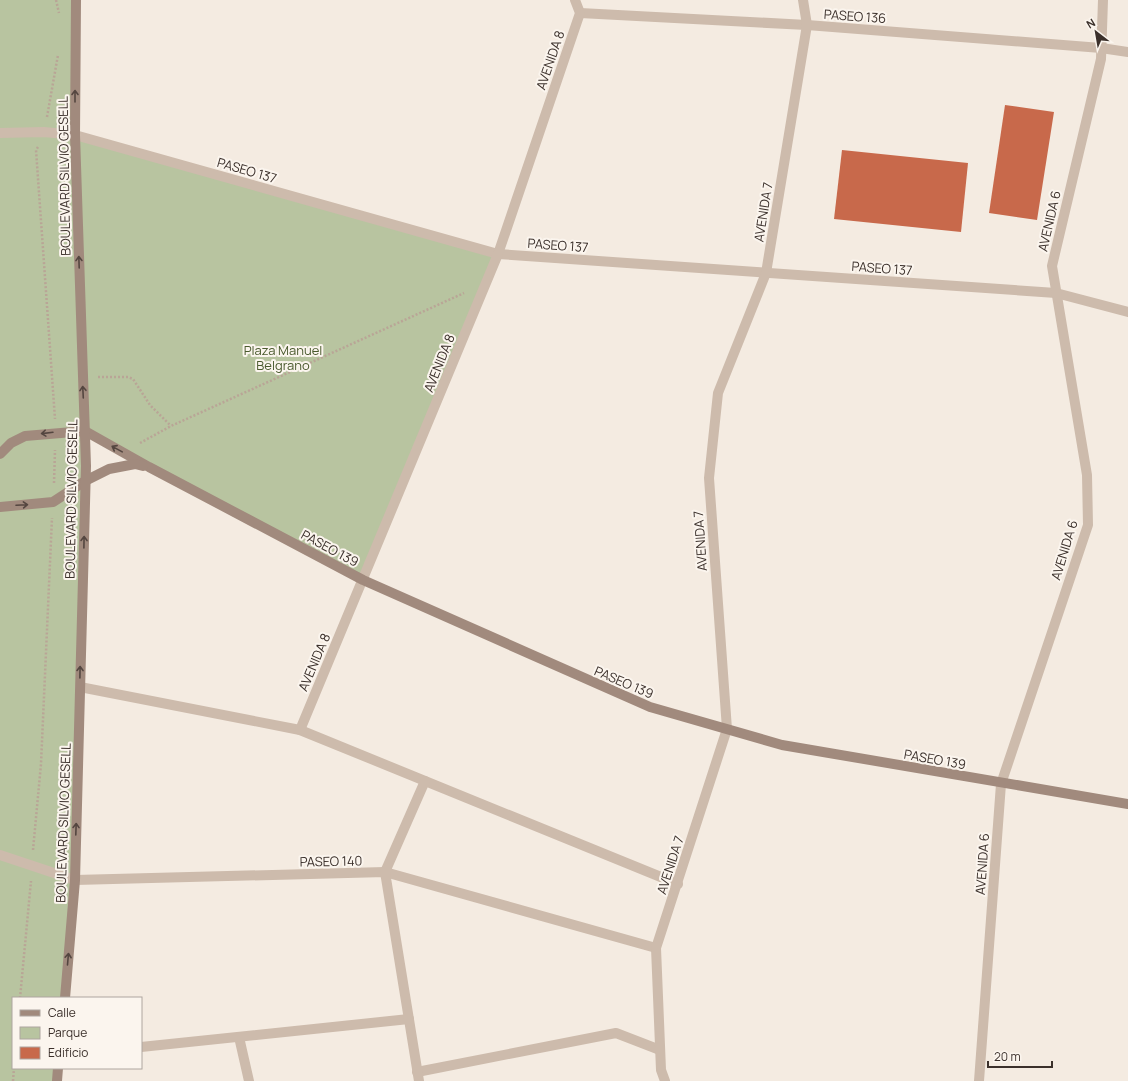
<svg xmlns="http://www.w3.org/2000/svg" width="1128" height="1081" font-family="Manrope,sans-serif">
<style>
.green{fill:#b8c4a0}
.building{fill:#c8694b}
.lines{fill:none;stroke-linecap:round;stroke-linejoin:round}
.path{stroke:#b9a596;stroke-width:2.5;stroke-dasharray:2 2;stroke-linecap:butt}
.street{stroke:#cdbbac;stroke-width:10}
.secondary{stroke:#a18a7d;stroke-width:10}
.oneway{stroke:#544640}
.labels{text-anchor:middle;stroke-width:4;stroke-linejoin:round;paint-order:stroke}
.street-label{font-size:13px;fill:#3b302b;stroke:#fbf5ee}
.park-label{font-size:13px;fill:#4a5a2e;stroke:#fbf5ee}
</style>
<rect width="100%" height="100%" fill="#f4ebe1"/>
<polygon class="green" points="0,0 76,0 75,135 498,254 363,580 86,431 75,880 65,998 13,998 13,1068 58,1068 57,1081 0,1081"/>
<g class="building">
<polygon points="1005,105 1054,112 1037,220 989,213"/>
<polygon points="842,150 968,163 961,232 834,219"/>
</g>
<g class="lines">
<g class="path">
<polyline points="56,0 59,13"/>
<polyline points="47,117 58,55"/>
<polyline points="38,147 36,150 55,419"/>
<polyline points="98,377 128,377 133,379 150,405 171,426"/>
<polyline points="140,443 171,426 464,293"/>
<polyline points="54,483 55,450"/>
<polyline points="33,850 41,764 52,518"/>
<polyline points="20,998 31,881"/>
<polyline points="13,1081 14,1068"/>
</g>
<g class="street">
<polyline points="580,13 807,25 1101,48 1128,52"/>
<polyline points="0,133 44,132 75,135 498,254 1056,293 1128,312"/>
<polyline points="80,687 300,730 678,884"/>
<polyline points="300,730 498,254 580,13 575,0"/>
<polyline points="0,855 75,880 385,872 656,948"/>
<polyline points="239,1037 249,1081"/>
<polyline points="141,1047 409,1019"/>
<polyline points="417,1072 616,1033 660,1050"/>
<polyline points="419,1081 385,872 425,781"/>
<polyline points="665,1081 661,1070 656,948 727,729 709,478 718,393 766,273 807,25 803,0"/>
<polyline points="979,1081 1001,784 1088,525 1087,475 1052,266 1101,59 1103,0"/>
</g>
<g class="secondary">
<polyline points="0,454 11,443 25,436 85,431 149,467 363,580 650,707 782,745 1128,804"/>
<polyline points="0,507 53,502 85,481 109,469 135,464 143,466"/>
<polyline points="65,998 75,880 86,466 75,135 76,0"/>
<polyline points="57,1081 58,1068"/>
</g>
</g>
<defs><path id="oneway-shaft" d="M-6 0H5M1.5-3L5.5 0L1.5 3" fill="none" stroke-width="1.6" stroke-linecap="round" stroke-linejoin="round"/></defs>
<g class="oneway">
<use href="#oneway-shaft" transform="translate(75 96) rotate(-90)"/>
<use href="#oneway-shaft" transform="translate(79 262) rotate(-92)"/>
<use href="#oneway-shaft" transform="translate(83 392) rotate(-93)"/>
<use href="#oneway-shaft" transform="translate(47 433) rotate(173)"/>
<use href="#oneway-shaft" transform="translate(117 449) rotate(-151)"/>
<use href="#oneway-shaft" transform="translate(22 505) rotate(-3)"/>
<use href="#oneway-shaft" transform="translate(84 542) rotate(-89)"/>
<use href="#oneway-shaft" transform="translate(80 672) rotate(-89)"/>
<use href="#oneway-shaft" transform="translate(76 829) rotate(-88)"/>
<use href="#oneway-shaft" transform="translate(68 959) rotate(-85)"/>
</g>
<g class="labels">
<g class="street-label">
<text transform="translate(855 16) rotate(4)" y="5">PASEO 136</text>
<text transform="translate(550 60) rotate(-71)" y="5">AVENIDA 8</text>
<text transform="translate(247 170) rotate(16)" y="5">PASEO 137</text>
<text transform="translate(64 176) rotate(-91)" y="5">BOULEVARD SILVIO GESELL</text>
<text transform="translate(763 212) rotate(-81)" y="5">AVENIDA 7</text>
<text transform="translate(1049 221) rotate(-77)" y="5">AVENIDA 6</text>
<text transform="translate(558 245) rotate(4)" y="5">PASEO 137</text>
<text transform="translate(882 268) rotate(4)" y="5">PASEO 137</text>
<text transform="translate(439 363) rotate(-68)" y="5">AVENIDA 8</text>
<text transform="translate(71 499) rotate(-89)" y="5">BOULEVARD SILVIO GESELL</text>
<text transform="translate(700 541) rotate(-94)" y="5">AVENIDA 7</text>
<text transform="translate(330 548) rotate(28)" y="5">PASEO 139</text>
<text transform="translate(1064 550) rotate(-73)" y="5">AVENIDA 6</text>
<text transform="translate(314 662) rotate(-67)" y="5">AVENIDA 8</text>
<text transform="translate(624 682) rotate(23)" y="5">PASEO 139</text>
<text transform="translate(935 759) rotate(10)" y="5">PASEO 139</text>
<text transform="translate(63 823) rotate(-88)" y="5">BOULEVARD SILVIO GESELL</text>
<text transform="translate(331 861) rotate(-1)" y="5">PASEO 140</text>
<text transform="translate(982 864) rotate(-86)" y="5">AVENIDA 6</text>
<text transform="translate(670 865) rotate(-72)" y="5">AVENIDA 7</text>
</g>
<g class="park-label">
<text x="283" y="355">Plaza Manuel<tspan x="283" dy="15">Belgrano</tspan></text>
</g>
</g>
<rect x="12" y="997" width="130" height="72" fill="#fbf5ee" stroke="#aea6a0"/>
<rect x="20" y="1010" width="20" height="6" fill="#a18a7d" stroke="#aea6a0"/>
<text x="48" y="1017" font-size="12" fill="#3b302b">Calle</text>
<rect x="20" y="1027" width="20" height="12" fill="#b8c4a0" stroke="#aea6a0"/>
<text x="48" y="1037" font-size="12" fill="#3b302b">Parque</text>
<rect x="20" y="1047" width="20" height="12" fill="#c8694b" stroke="#aea6a0"/>
<text x="48" y="1057" font-size="12" fill="#3b302b">Edificio</text>
<g transform="translate(1096 32) rotate(329)" stroke="#fbf5ee" stroke-width="3" paint-order="stroke">
<path d="M0-3L7 15L0 10L-7 15Z" fill="#3b302b"/>
<text y="-6" font-size="11" font-weight="bold" text-anchor="middle" fill="#3b302b">N</text>
</g>
<path d="M988 1061v6h64v-6" fill="none" stroke="#3b302b" stroke-width="2"/>
<text x="994" y="1061" font-size="12" fill="#3b302b" stroke="#fbf5ee" stroke-width="3" paint-order="stroke">20 m</text>
</svg>
